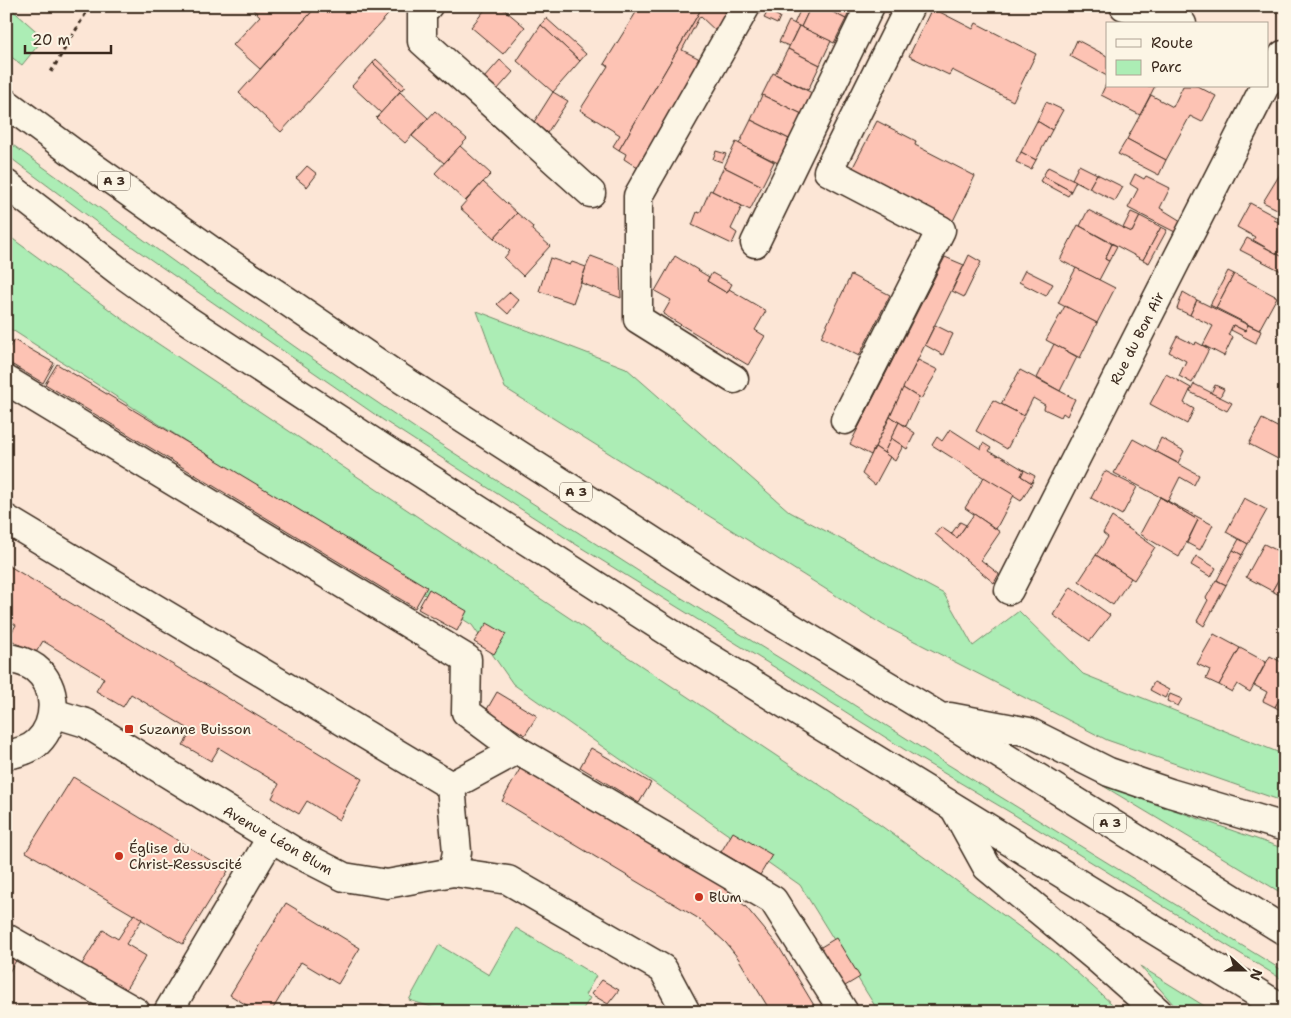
<svg xmlns="http://www.w3.org/2000/svg" width="1291" height="1018" font-family="'Shantell Sans',sans-serif">
<style>
.green{fill:#acedb5;stroke:#748c6a}
.building{fill:#fdc3b4;stroke:#3b2a1e}
.lines{fill:none;stroke-linecap:round;stroke-linejoin:round}
.minor-casing{stroke:#3b2a1e;stroke-width:31}
.highway-casing{stroke:#3b2a1e;stroke-width:31}
.path{stroke:#3b2a1e;stroke-width:3;stroke-dasharray:4 4;stroke-linecap:butt}
.minor{stroke:#fcf5e5;stroke-width:28}
.highway{stroke:#fcf5e5;stroke-width:28}
.poi-dot{fill:#c8321e;stroke:#fcf5e5;stroke-width:2}
.labels{text-anchor:middle;stroke-width:4;stroke-linejoin:round;paint-order:stroke}
.shield{fill:#fcf5e5;stroke:#75675a;stroke-width:1}
.shield-label{font-size:12px;font-weight:bold;fill:#3b2a1e}
.street-label{font-size:14px;fill:#3b2a1e;stroke:#fcf5e5}
.poi-label{font-size:14px;fill:#3b2a1e;stroke:#fcf5e5;text-anchor:start}
</style>
<rect width="100%" height="100%" fill="#fce6d6"/>
<filter id="ink" filterUnits="userSpaceOnUse"><feTurbulence type="fractalNoise" baseFrequency=".02" numOctaves="2"/><feDisplacementMap in="SourceGraphic" scale="10" xChannelSelector="R" yChannelSelector="G"/><feConvolveMatrix kernelMatrix="1 2 1 2 8 2 1 2 1" color-interpolation-filters="sRGB"/></filter>
<g filter="url(#ink)">
<g class="green">
<polygon points="6,6 8,6 44,38 22,65 6,53"/>
<polygon points="6,140 180,266 301,351 415,428 654,581 791,665 939,759 1285,972 1285,981 1013,814 910,753 805,686 572,542 383,420 95,221 12,159 6,155"/>
<polygon points="6,234 136,329 880,825 1055,953 1121,1012 890,1012 875,1006 800,885 513,684 472,625 6,326"/>
<polygon points="477,311 626,368 790,512 944,594 973,646 1019,611 1083,674 1285,755 1285,802 1107,740 883,625 505,388"/>
<polygon points="1100,784 1285,849 1285,895"/>
<polygon points="516,928 596,976 585,995 590,998 581,1012 447,1012 409,1000 439,945 489,975"/>
<polygon points="1140,966 1214,1012 1180,1012"/>
</g>
<g class="building">
<polygon points="249,6 317,6 260,69 233,45 260,16"/>
<polygon points="317,6 396,6 281,132 239,93"/>
<polygon points="488,6 500,6 525,27 503,54 471,27"/>
<polygon points="640,6 703,6 619,150 613,146 620,135 580,110 608,66 604,64"/>
<polygon points="703,6 734,6 719,34 700,16 682,50 698,58 700,62 641,170 624,159 626,154 619,150"/>
<polygon points="802,6 811,6 801,27 794,24"/>
<polygon points="811,6 821,6 846,19 834,43 801,27"/>
<polygon points="821,6 852,6 846,19"/>
<polygon points="932,8 973,29 976,23 1036,54 1013,101 952,70 949,75 909,56"/>
<polygon points="768,11 780,17 777,24 764,18"/>
<polygon points="546,18 586,54 580,61 541,25"/>
<polygon points="789,21 799,26 789,46 779,42"/>
<polygon points="541,25 580,61 553,92 517,61"/>
<polygon points="799,26 831,41 820,65 788,49"/>
<polygon points="1077,40 1107,56 1107,76 1070,56"/>
<polygon points="788,49 820,65 808,90 775,74"/>
<polygon points="376,59 406,87 401,90 373,63"/>
<polygon points="500,60 513,72 497,90 484,78"/>
<polygon points="373,63 401,90 381,113 352,86"/>
<polygon points="773,73 812,93 802,114 762,95"/>
<polygon points="1107,82 1107,86 1155,86 1140,115 1101,95"/>
<polygon points="1183,86 1197,86 1216,96 1202,122 1190,116 1166,160 1127,139 1151,95 1173,107"/>
<polygon points="400,92 428,118 405,143 376,118"/>
<polygon points="553,92 568,101 547,133 534,122"/>
<polygon points="762,95 802,114 789,139 751,120"/>
<polygon points="1046,102 1063,110 1052,130 1037,121"/>
<polygon points="435,111 467,139 444,163 412,136"/>
<polygon points="751,120 789,139 778,163 739,144"/>
<polygon points="877,121 916,141 915,145 975,176 952,223 890,193 892,188 852,169"/>
<polygon points="1037,121 1052,130 1036,160 1021,152"/>
<polygon points="1127,139 1166,160 1159,175 1118,154"/>
<polygon points="736,142 774,162 762,186 724,167"/>
<polygon points="460,146 491,174 465,201 435,173"/>
<polygon points="716,151 726,154 722,162 713,159"/>
<polygon points="1021,152 1036,160 1031,169 1016,162"/>
<polygon points="1079,165 1097,174 1089,188 1072,179"/>
<polygon points="307,166 317,174 307,187 296,178"/>
<polygon points="1285,166 1285,203 1281,211 1263,202"/>
<polygon points="724,167 762,186 750,210 712,191"/>
<polygon points="1048,167 1076,181 1071,191 1043,176"/>
<polygon points="1097,174 1123,187 1115,201 1089,188"/>
<polygon points="1135,174 1144,179 1146,176 1170,188 1160,208 1181,221 1175,232 1128,208 1138,189 1130,184"/>
<polygon points="1043,176 1071,191 1068,196 1040,181"/>
<polygon points="483,182 517,213 494,238 460,208"/>
<polygon points="710,190 742,206 731,229 737,233 732,244 692,225 697,212 700,213"/>
<polygon points="1250,203 1276,217 1274,220 1285,225 1284,258 1253,240 1255,237 1237,227"/>
<polygon points="1088,210 1132,232 1140,216 1161,227 1143,260 1080,226"/>
<polygon points="1131,212 1140,216 1132,232 1123,228"/>
<polygon points="517,213 533,227 532,230 550,246 523,276 504,258 510,251 494,238"/>
<polygon points="1078,225 1112,244 1105,259 1109,261 1099,280 1060,260"/>
<polygon points="1161,227 1167,230 1149,263 1143,260"/>
<polygon points="1247,238 1285,258 1285,273 1240,250"/>
<polygon points="1112,244 1117,246 1109,261 1105,259"/>
<polygon points="969,255 981,262 964,297 952,291"/>
<polygon points="591,256 620,267 621,298 581,283 586,267"/>
<polygon points="675,256 709,277 707,281 727,293 729,289 766,311 755,330 765,336 748,365 663,314 671,300 655,291"/>
<polygon points="945,257 964,265 871,455 850,444"/>
<polygon points="550,258 570,265 572,262 586,267 573,303 539,291"/>
<polygon points="1076,268 1115,288 1097,323 1058,303"/>
<polygon points="1025,270 1053,284 1046,296 1019,282"/>
<polygon points="1228,271 1234,274 1216,308 1210,305"/>
<polygon points="712,273 732,284 727,293 707,281"/>
<polygon points="1234,274 1277,297 1259,330 1216,308"/>
<polygon points="851,275 890,295 859,356 821,337"/>
<polygon points="510,292 519,300 508,314 497,304"/>
<polygon points="1183,292 1197,300 1190,315 1177,309"/>
<polygon points="1197,300 1248,325 1245,331 1233,325 1228,335 1233,337 1224,356 1203,345 1213,326 1190,315"/>
<polygon points="1065,306 1097,323 1080,358 1046,340"/>
<polygon points="935,325 953,334 943,355 925,345"/>
<polygon points="1233,325 1245,331 1248,325 1261,331 1256,343 1231,330"/>
<polygon points="1177,336 1195,345 1196,342 1209,349 1192,383 1179,376 1186,361 1169,352"/>
<polygon points="14,340 54,363 43,383 6,361 6,353"/>
<polygon points="1054,344 1077,357 1060,391 1037,378"/>
<polygon points="918,360 938,370 921,399 903,388"/>
<polygon points="57,364 427,587 415,608 45,384"/>
<polygon points="1020,370 1075,399 1067,416 1063,413 1061,417 1044,409 1045,405 1033,398 1024,416 1001,404"/>
<polygon points="1166,374 1191,388 1184,403 1194,409 1187,424 1150,404"/>
<polygon points="1194,384 1232,403 1227,411 1190,392"/>
<polygon points="1215,385 1224,389 1220,397 1211,393"/>
<polygon points="903,388 919,398 906,426 890,417"/>
<polygon points="993,400 1024,416 1007,449 976,431"/>
<polygon points="890,417 899,422 884,453 875,447"/>
<polygon points="1262,419 1285,431 1285,446 1278,459 1249,444"/>
<polygon points="899,422 915,433 907,449 891,438"/>
<polygon points="950,429 981,449 983,443 991,448 989,451 998,456 999,455 1024,470 1021,476 1032,483 1021,501 932,445 937,437 942,441"/>
<polygon points="891,438 903,446 895,461 884,453"/>
<polygon points="1161,438 1184,451 1178,463 1155,451"/>
<polygon points="1133,439 1199,475 1194,485 1180,477 1168,501 1114,473"/>
<polygon points="875,447 890,457 875,485 862,474"/>
<polygon points="1024,470 1035,476 1032,483 1021,476"/>
<polygon points="1105,471 1137,487 1122,515 1091,498"/>
<polygon points="984,477 1014,495 996,529 965,508"/>
<polygon points="1160,497 1198,520 1179,557 1140,534"/>
<polygon points="1160,497 1213,525 1200,550 1187,543 1198,520"/>
<polygon points="1244,498 1267,510 1248,544 1226,532"/>
<polygon points="974,514 1000,532 981,560 999,574 994,583 935,534 941,527 957,538"/>
<polygon points="1112,517 1155,547 1134,580 1096,555 1108,537 1103,533"/>
<polygon points="960,522 966,525 957,538 951,534"/>
<polygon points="1239,539 1248,544 1242,555 1233,550"/>
<polygon points="1264,544 1278,551 1281,545 1285,546 1285,568 1272,591 1246,577"/>
<polygon points="1233,550 1242,555 1226,585 1217,580"/>
<polygon points="1096,555 1131,578 1113,605 1079,581"/>
<polygon points="1196,556 1216,568 1211,577 1191,565"/>
<polygon points="6,564 362,779 339,820 307,801 299,814 272,798 279,784 219,748 211,761 183,745 192,731 131,694 123,707 96,691 104,678 43,641 35,654 8,638 16,625 6,619"/>
<polygon points="1285,568 1285,598 1272,591"/>
<polygon points="1216,580 1226,585 1204,626 1197,621 1208,600 1206,598"/>
<polygon points="1071,587 1110,615 1090,641 1053,615"/>
<polygon points="429,589 467,611 457,631 418,609"/>
<polygon points="487,623 506,634 494,654 474,642"/>
<polygon points="1214,634 1240,648 1219,685 1206,679 1210,670 1197,664"/>
<polygon points="1240,648 1266,662 1250,692 1237,684 1232,692 1219,685"/>
<polygon points="1270,656 1285,664 1285,689 1275,707 1263,701 1267,692 1254,685"/>
<polygon points="1154,682 1169,690 1165,698 1150,690"/>
<polygon points="1285,689 1285,713 1275,707"/>
<polygon points="497,692 537,716 525,735 486,711"/>
<polygon points="1170,694 1182,699 1178,706 1167,701"/>
<polygon points="591,748 651,783 639,803 580,767"/>
<polygon points="521,767 724,887 746,907 779,947 818,1012 771,1012 738,958 726,943 701,920 502,801"/>
<polygon points="73,777 228,871 183,944 26,852"/>
<polygon points="733,832 772,855 760,875 721,852"/>
<polygon points="286,903 360,948 338,984 301,962 271,1012 258,1012 230,995"/>
<polygon points="134,914 142,919 126,944 146,956 121,997 77,972 103,930 118,939"/>
<polygon points="836,938 860,977 840,989 816,950"/>
<polygon points="6,953 17,959 6,977"/>
<polygon points="602,980 619,990 608,1004 591,994"/>
<polygon points="380,1004 405,1012 377,1012"/>
</g>
<g class="lines">
<defs>
<g id="minor">
<polyline points="428,6 422,13 422,41 591,193"/>
<polyline points="1124,6 1182,24"/>
<polyline points="1267,83 1283,55"/>
<polyline points="755,243 870,6"/>
<polyline points="734,379 638,319 638,196 746,6"/>
<polyline points="6,380 467,659 466,712 517,750"/>
<polyline points="845,420 941,230 828,171 910,6"/>
<polyline points="6,519 451,786 517,750 773,900 844,1012"/>
<polyline points="1009,590 1265,86"/>
<path d="M6,657C17,660 27,662 35,668C58,686 58,722 38,742C30,750 18,753 6,755"/>
<polyline points="53,713 86,723 295,852 344,877 387,884 453,872 508,880 663,969 686,1012"/>
<polyline points="451,786 457,852 453,872"/>
<polyline points="6,938 136,1012"/>
<polyline points="168,1012 271,838"/>
</g>
<g id="highway">
<polyline points="6,103 79,157 223,259 287,301 397,376 722,586 935,714 1285,931"/>
<polyline points="6,184 120,272 187,320 362,435 689,645 1285,1010"/>
<polyline points="950,717 1029,732 1109,772 1170,793 1285,827"/>
<polyline points="955,809 987,867 1099,960 1158,1012"/>
</g>
</defs>
<use href="#minor" class="minor-casing"/>
<use href="#highway" class="highway-casing"/>
<polyline class="path" points="51,72 90,6"/>
<use href="#minor" class="minor"/>
<use href="#highway" class="highway"/>
</g>
</g>
<g class="poi-dot">
<rect x="124" y="724" width="10" height="10" rx="2.5"/>
<circle cx="119" cy="856" r="5"/>
<circle cx="699" cy="897" r="5"/>
</g>
<g class="labels">
<g class="shield">
<rect x="98" y="171.5" width="32" height="19" rx="4"/>
<rect x="560" y="482.5" width="32" height="19" rx="4"/>
<rect x="1094" y="813.5" width="32" height="19" rx="4"/>
</g>
<g class="shield-label">
<text x="114" y="185">A 3</text>
<text x="576" y="496">A 3</text>
<text x="1110" y="827">A 3</text>
</g>
<g class="street-label">
<text transform="translate(1137 338) rotate(-63)" y="5">Rue du Bon Air</text>
<text transform="translate(278 840) rotate(30)" y="5">Avenue Léon Blum</text>
</g>
<g class="poi-label">
<text x="139" y="734">Suzanne Buisson</text>
<text x="129" y="853">Église du<tspan x="129" dy="16">Christ-Ressuscité</tspan></text>
<text x="709" y="902">Blum</text>
</g>
</g>
<rect width="1291" height="1018" fill="none" stroke="#fcf5e5" stroke-width="25"/>
<rect x="12" y="12" width="1266" height="993" fill="none" stroke="#3b2a1e" stroke-width="2" filter="url(#ink)"/>
<rect x="1106" y="22" width="162" height="65" fill="#fcf5e5" stroke="#afa495"/>
<rect x="1116" y="39" width="25" height="8" fill="#fcf5e5" stroke="#afa495"/>
<text x="1151" y="48" font-size="15" fill="#3b2a1e">Route</text>
<rect x="1116" y="60" width="25" height="15" fill="#acedb5" stroke="#afa495"/>
<text x="1151" y="72" font-size="15" fill="#3b2a1e">Parc</text>
<g transform="translate(1244 970) rotate(111)" stroke="#fcf5e5" stroke-width="4" paint-order="stroke">
<path d="M0-4L9 19L0 12L-9 19Z" fill="#3b2a1e"/>
<text y="-8" font-size="14" font-weight="bold" text-anchor="middle" fill="#3b2a1e">N</text>
</g>
<path d="M25 45v8h86v-8" fill="none" stroke="#3b2a1e" stroke-width="2.5"/>
<text x="32" y="45" font-size="15" fill="#3b2a1e" stroke="#fcf5e5" stroke-width="4" paint-order="stroke">20 m</text>
</svg>
